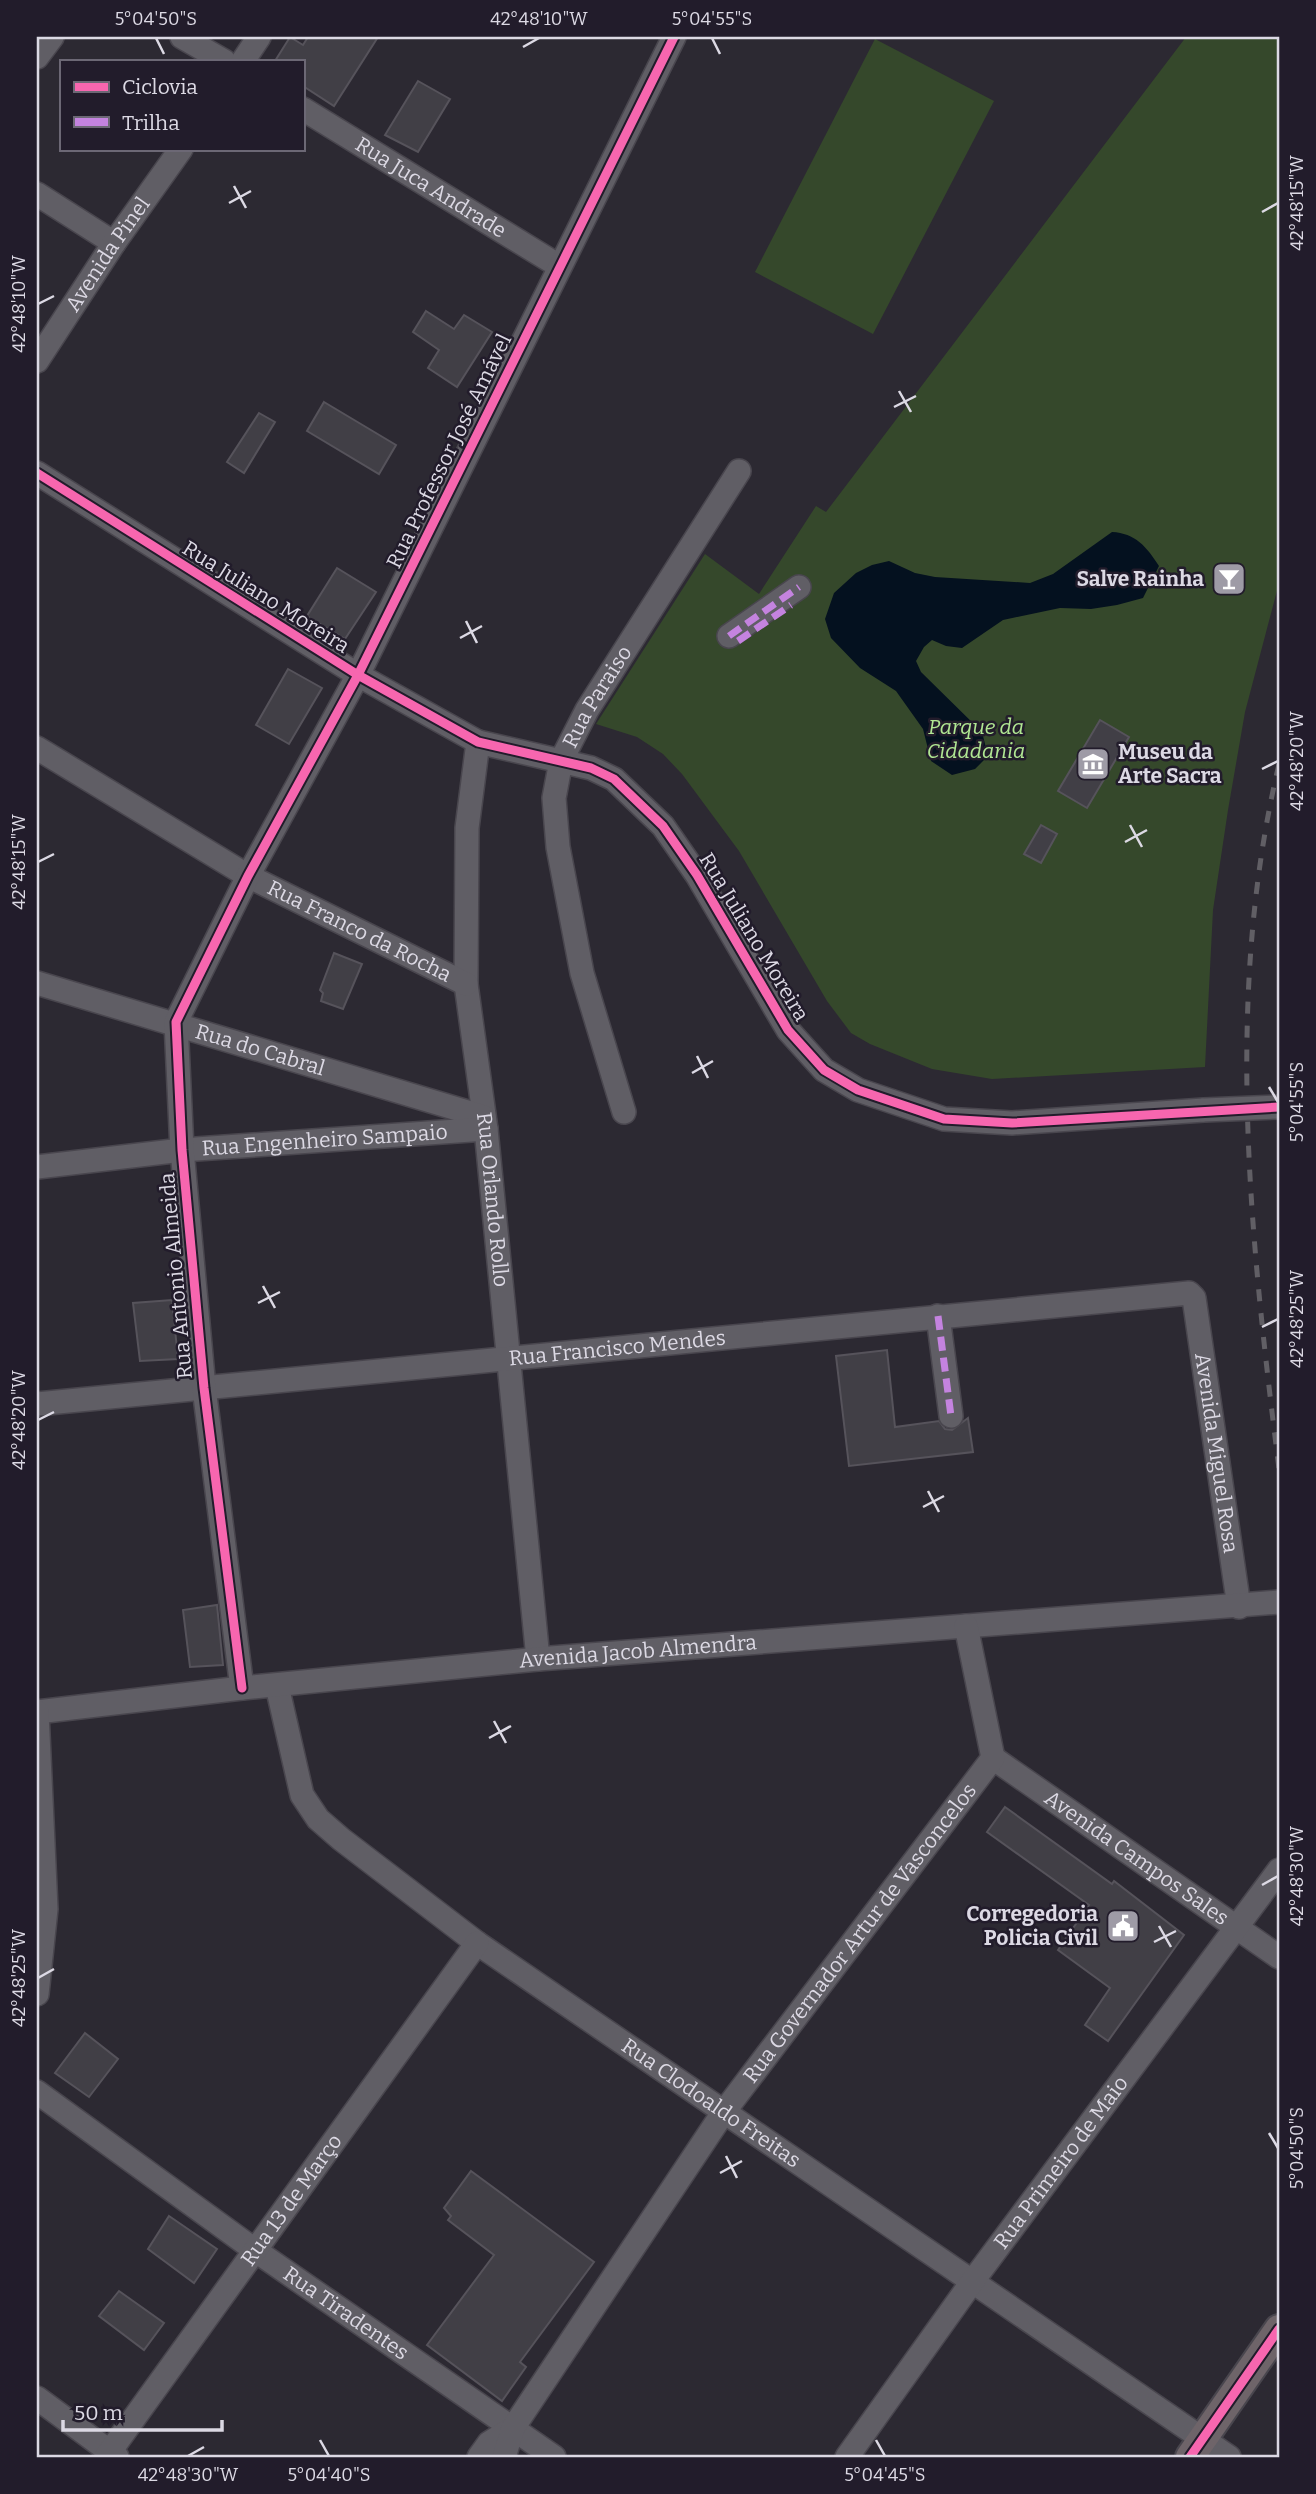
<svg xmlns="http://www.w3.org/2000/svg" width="1316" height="2494" font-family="Bitter,serif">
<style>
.green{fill:#35482b}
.water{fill:#04111f}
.building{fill:#413f46;stroke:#56535b;stroke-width:2}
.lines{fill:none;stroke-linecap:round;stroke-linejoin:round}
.minor-casing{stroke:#49464e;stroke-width:26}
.major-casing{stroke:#49464e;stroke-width:32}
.minor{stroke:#605e65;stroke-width:23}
.major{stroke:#6e6469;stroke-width:28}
.rail{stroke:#615f65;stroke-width:5;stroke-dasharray:12 12;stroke-linecap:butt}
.minor-bridge-casing{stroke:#49464e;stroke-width:26;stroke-linecap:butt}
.minor-bridge{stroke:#605e65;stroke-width:23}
.quiet{stroke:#c483df;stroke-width:7;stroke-dasharray:14 7;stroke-linecap:butt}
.cycleway-casing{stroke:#221c2b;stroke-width:13}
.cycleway{stroke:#f766af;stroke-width:9}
.ticks{fill:none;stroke:#dcd9e4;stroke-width:2.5}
.labels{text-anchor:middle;stroke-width:5;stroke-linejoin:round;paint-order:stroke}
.street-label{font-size:21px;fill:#dcd9e4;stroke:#221c2b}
.poi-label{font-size:21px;font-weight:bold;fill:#dcd9e4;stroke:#221c2b;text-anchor:end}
.park-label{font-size:21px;font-style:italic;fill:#b1e793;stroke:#221c2b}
.neatline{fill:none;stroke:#dcd9e4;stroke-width:2.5}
.ticks-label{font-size:18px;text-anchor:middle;fill:#dcd9e4}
</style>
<rect width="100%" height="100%" fill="#2c2932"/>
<g class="green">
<polygon points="1186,37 1279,37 1279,583 1245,712 1228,810 1213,910 1205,1067 992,1079 932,1069 870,1044 851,1033 827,1001 739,851 682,774 663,754 637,737 596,724 705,554 759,594 816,506 826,512"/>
<polygon points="875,39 994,101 873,334 755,272"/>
</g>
<path class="water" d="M1112,532C1135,533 1147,547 1159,566L1143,598L1117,605L1091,609L1060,608L1003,620L962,648L946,646L932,640L924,647L916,661L921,672L982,732L988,756L975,769L952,775L931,761L923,729L896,691L860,668L831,638L825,619L834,593L856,573L872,565L889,561L915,573L935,577L1030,583L1053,574Z"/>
<g class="building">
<polygon points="290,37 303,45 308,37 378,37 334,106 303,86 303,61 275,61"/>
<polygon points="418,81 450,99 418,152 385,135"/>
<polygon points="426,311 454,329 464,315 492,332 457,387 428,368 439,350 413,332"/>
<polygon points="324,402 396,445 379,474 307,431"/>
<polygon points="259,413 275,422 244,473 227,462"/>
<polygon points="337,568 376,592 345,639 307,616"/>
<polygon points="288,669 322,688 289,744 256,725"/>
<polygon points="1100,720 1129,737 1087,808 1058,791"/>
<polygon points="1041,825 1057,834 1041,863 1024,854"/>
<polygon points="334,953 362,964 343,1009 321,1001 323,993 320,990"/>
<polygon points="172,1300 178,1359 140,1361 133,1303"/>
<polygon points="887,1350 895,1427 939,1421 945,1429 952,1430 968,1418 973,1452 849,1466 836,1356"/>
<polygon points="217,1605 223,1665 190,1667 183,1610"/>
<polygon points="1005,1807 1112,1884 1114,1881 1184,1935 1108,2041 1085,2025 1110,1988 1058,1950 1089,1905 987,1832"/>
<polygon points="85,2033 118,2059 89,2097 55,2073"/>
<polygon points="471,2171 594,2262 520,2362 526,2367 502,2401 427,2345 494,2255 448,2220 451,2216 444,2208"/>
<polygon points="169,2216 217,2249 194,2283 148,2249"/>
<polygon points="119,2291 164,2323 144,2350 99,2316"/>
</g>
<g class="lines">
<defs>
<g id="minor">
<polyline points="182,37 224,61"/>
<polyline points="37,57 52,37"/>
<polyline points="243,61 259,37"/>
<path id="s1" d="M303,109L559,266"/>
<polyline points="37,194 114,243"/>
<path id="s2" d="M37,361L114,243L181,149"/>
<polyline points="37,473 358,675 478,742 591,768 614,779 663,826 697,875 788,1030 824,1070 858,1090 944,1119 1012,1123 1204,1110"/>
<polyline points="729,636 799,587"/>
<path id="s3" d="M478,742L467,828L466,984L486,1129L538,1659"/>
<path id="s4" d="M37,748L248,876L466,984"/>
<path id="s5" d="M37,983L484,1117"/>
<path id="s6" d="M624,1112L582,973L558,847L554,798L561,761L587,710L739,471"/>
<path id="s7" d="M37,1167L182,1150L486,1129"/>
<polyline points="938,1316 951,1416"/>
<path id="s8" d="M37,1404L1189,1293L1194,1298L1239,1607"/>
<path id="s9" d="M277,1686L302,1795L318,1819L341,1839L477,1943L1229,2457"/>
<polyline points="242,1688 204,1388 182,1150 176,1022 248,876 358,675 674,37"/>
<path id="s10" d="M37,1712L242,1688L538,1659L1279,1602"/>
<path id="s11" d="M993,1758L1279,1957"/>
<polyline points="37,1994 46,1909 37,1712"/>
<path id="s12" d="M37,2092L256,2251L554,2457"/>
<polyline points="37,2398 117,2457"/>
<path id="s13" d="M106,2457L477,1943"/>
<polyline points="479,2457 489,2443 513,2428"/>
<path id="s14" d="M504,2457L513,2428L723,2113L993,1758L966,1626"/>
<path id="s15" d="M847,2457L972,2282L1279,1870"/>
</g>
<polyline id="major" points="1190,2457 1279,2329"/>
</defs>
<use href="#minor" class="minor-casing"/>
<use href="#major" class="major-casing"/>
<use href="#minor" class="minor"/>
<use href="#major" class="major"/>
<path class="rail" d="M1279,764C1224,995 1250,1237 1279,1469"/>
<defs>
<polyline id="minor-bridge" points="1204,1110 1279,1107"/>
</defs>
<use href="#minor-bridge" class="minor-bridge-casing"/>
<use href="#minor-bridge" class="minor-bridge"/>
<g class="quiet">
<polyline points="729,636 799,587"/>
<polyline points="738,641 791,605"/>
<polyline points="938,1316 951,1416"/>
</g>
<defs>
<g id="cycleway">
<polyline points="37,473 358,675 478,742 591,768 614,779 663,826 697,875 788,1030 824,1070 858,1090 944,1119 1012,1123 1279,1107"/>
<polyline points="242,1688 204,1388 182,1150 176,1022 248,876 358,675 674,37"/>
<polyline points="1190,2457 1279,2329"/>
</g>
</defs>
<use href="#cycleway" class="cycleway-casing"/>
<use href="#cycleway" class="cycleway"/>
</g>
<path class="ticks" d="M156,38L164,54M712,38L720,54M523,47L539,38M234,186L246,208M229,203L251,191M1262,212L1278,203M38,304L54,296M899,391L911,412M894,407L916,396M466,621L477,643M460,638L482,626M1262,769L1278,761M1130,825L1142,847M1125,842L1147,830M38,862L54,854M697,1056L708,1078M692,1073L713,1061M1269,1087L1278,1102M263,1286L275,1308M258,1303L280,1292M1262,1327L1278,1319M38,1420L54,1412M928,1491L939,1512M923,1507L944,1496M494,1721L506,1743M489,1738L511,1726M1262,1885L1278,1876M1159,1926L1171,1947M1154,1942L1176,1931M38,1978L54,1969M1269,2133L1278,2148M726,2156L737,2178M720,2173L742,2161M320,2440L329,2456M876,2440L885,2456M188,2456L204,2447"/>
<defs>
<symbol id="bar-square" viewBox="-11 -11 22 22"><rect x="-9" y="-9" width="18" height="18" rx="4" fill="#9e9ba6" stroke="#221c2b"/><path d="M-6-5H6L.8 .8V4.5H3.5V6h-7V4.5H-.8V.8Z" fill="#fff"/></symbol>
<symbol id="museum-square" viewBox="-11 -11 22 22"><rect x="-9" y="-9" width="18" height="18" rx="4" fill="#9e9ba6" stroke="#221c2b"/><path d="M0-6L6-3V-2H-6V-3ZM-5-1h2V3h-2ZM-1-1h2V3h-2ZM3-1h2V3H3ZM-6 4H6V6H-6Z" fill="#fff"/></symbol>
<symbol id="civic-square" viewBox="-11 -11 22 22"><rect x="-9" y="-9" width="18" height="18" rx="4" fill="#9e9ba6" stroke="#221c2b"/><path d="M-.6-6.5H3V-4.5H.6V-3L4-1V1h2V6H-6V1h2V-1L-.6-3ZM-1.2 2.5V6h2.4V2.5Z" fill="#fff"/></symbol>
</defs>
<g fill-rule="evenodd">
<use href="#bar-square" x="1210" y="560" width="38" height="38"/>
<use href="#museum-square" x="1074" y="745" width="38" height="38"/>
<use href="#civic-square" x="1104" y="1907" width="38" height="38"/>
</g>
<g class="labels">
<g class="street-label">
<text dy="7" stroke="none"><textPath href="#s1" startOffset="150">Rua Juca Andrade</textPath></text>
<text dy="7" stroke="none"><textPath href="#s2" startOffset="128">Avenida Pinel</textPath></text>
<text transform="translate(449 451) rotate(-64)" y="7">Rua Professor José Amável</text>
<text transform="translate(266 597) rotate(32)" y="7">Rua Juliano Moreira</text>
<text dy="7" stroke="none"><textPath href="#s6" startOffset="434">Rua Paraiso</textPath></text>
<text dy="7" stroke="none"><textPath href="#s4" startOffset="371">Rua Franco da Rocha</textPath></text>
<text transform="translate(754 937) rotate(59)" y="7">Rua Juliano Moreira</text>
<text dy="7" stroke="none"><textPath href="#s5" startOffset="233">Rua do Cabral</textPath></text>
<text dy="7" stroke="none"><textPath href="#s7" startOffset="289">Rua Engenheiro Sampaio</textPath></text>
<text dy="7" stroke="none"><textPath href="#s3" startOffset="460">Rua Orlando Rollo</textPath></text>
<text transform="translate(176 1276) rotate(-95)" y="7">Rua Antonio Almeida</text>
<text dy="7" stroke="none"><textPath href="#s8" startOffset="583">Rua Francisco Mendes</textPath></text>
<text dy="7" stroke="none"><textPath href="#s8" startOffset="1321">Avenida Miguel Rosa</textPath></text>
<text dy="7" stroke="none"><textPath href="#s10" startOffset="604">Avenida Jacob Almendra</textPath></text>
<text dy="7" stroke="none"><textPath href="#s11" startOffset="175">Avenida Campos Sales</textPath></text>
<text dy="7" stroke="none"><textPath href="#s14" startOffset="635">Rua Governador Artur de Vasconcelos</textPath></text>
<text dy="7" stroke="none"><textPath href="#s9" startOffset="626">Rua Clodoaldo Freitas</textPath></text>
<text dy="7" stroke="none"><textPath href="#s15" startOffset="364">Rua Primeiro de Maio</textPath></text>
<text dy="7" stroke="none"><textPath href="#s13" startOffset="317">Rua 13 de Março</textPath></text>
<text dy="7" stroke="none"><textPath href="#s12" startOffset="380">Rua Tiradentes</textPath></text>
</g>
<g class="poi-label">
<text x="1204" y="586">Salve Rainha</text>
<text x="1118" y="759" text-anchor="start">Museu da<tspan x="1118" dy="24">Arte Sacra</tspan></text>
<text x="1098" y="1921">Corregedoria<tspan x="1098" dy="24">Policia Civil</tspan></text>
</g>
<g class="park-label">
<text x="976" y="734">Parque da<tspan x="976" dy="24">Cidadania</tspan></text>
</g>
</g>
<rect width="1316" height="2494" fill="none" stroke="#221c2b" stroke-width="77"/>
<rect x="60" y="60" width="245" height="91" fill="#221c2b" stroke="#6c6875" stroke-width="2"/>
<rect x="74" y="82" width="35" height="10" fill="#f766af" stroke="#6c6875" stroke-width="2"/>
<text x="122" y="94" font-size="21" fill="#dcd9e4">Ciclovia</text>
<rect x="74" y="117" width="35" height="10" fill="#c483df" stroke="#6c6875" stroke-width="2"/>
<text x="122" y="130" font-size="21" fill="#dcd9e4">Trilha</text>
<path d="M63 2420v10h159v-10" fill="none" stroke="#dcd9e4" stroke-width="3.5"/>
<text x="74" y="2420" font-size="21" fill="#dcd9e4" stroke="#221c2b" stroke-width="5" paint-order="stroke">50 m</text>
<rect x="38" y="38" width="1240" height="2418" class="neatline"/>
<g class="ticks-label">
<text x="156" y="25">5°04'50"S</text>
<text x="539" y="25">42°48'10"W</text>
<text x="712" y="25">5°04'55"S</text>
<text transform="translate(1297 203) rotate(-90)" y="6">42°48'15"W</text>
<text transform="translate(19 304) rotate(-90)" y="6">42°48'10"W</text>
<text transform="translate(1297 761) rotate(-90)" y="6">42°48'20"W</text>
<text transform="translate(19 862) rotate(-90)" y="6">42°48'15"W</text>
<text transform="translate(1297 1102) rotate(-90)" y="6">5°04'55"S</text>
<text transform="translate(1297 1319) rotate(-90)" y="6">42°48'25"W</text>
<text transform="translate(19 1420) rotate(-90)" y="6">42°48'20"W</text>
<text transform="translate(1297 1876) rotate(-90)" y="6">42°48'30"W</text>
<text transform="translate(19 1978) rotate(-90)" y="6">42°48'25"W</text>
<text transform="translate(1297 2148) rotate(-90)" y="6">5°04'50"S</text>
<text x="188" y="2481">42°48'30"W</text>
<text x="329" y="2481">5°04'40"S</text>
<text x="885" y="2481">5°04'45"S</text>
</g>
</svg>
